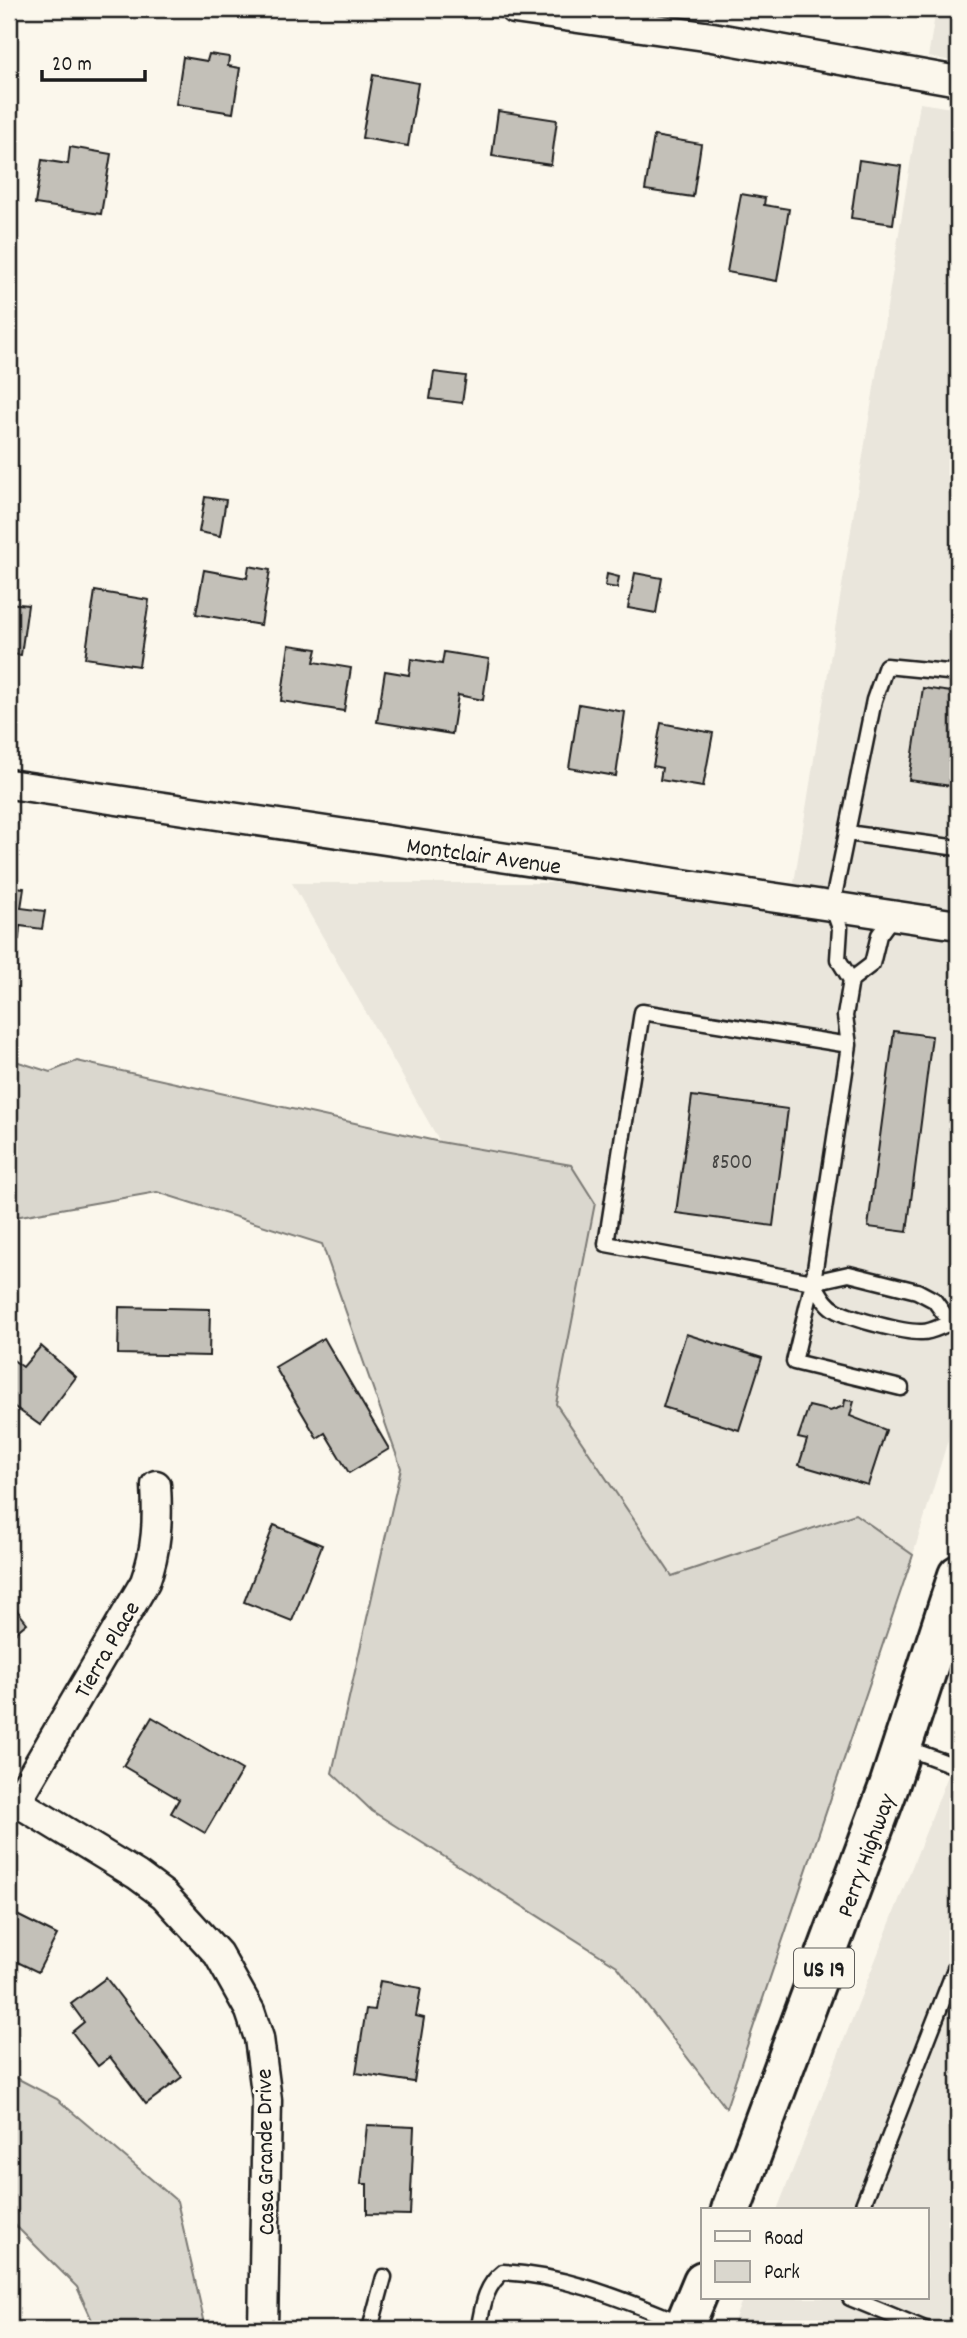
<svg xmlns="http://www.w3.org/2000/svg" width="967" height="2338" font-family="Dekko,sans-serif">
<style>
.built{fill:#eae6dc}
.green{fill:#dad7ce;stroke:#7b7a75;stroke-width:2}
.building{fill:#c3c0b8;stroke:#1c1c1c;stroke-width:2}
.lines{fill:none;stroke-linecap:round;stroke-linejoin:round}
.service-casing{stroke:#1c1c1c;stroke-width:19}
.minor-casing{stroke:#1c1c1c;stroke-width:33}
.primary-casing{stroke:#1c1c1c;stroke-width:44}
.service{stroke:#fbf7ec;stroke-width:14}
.minor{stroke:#fbf7ec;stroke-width:28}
.primary{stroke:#fbf7ec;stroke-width:38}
.labels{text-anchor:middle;stroke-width:6;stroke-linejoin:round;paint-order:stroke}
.number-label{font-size:21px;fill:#464543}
.shield{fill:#fbf7ec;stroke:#5f5e5a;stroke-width:2}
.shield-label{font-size:23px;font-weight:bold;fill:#1c1c1c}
.street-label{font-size:24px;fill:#1c1c1c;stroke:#fbf7ec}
</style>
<rect width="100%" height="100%" fill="#fbf7ec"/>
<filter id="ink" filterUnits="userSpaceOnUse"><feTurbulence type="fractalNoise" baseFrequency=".0143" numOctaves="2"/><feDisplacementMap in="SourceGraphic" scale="14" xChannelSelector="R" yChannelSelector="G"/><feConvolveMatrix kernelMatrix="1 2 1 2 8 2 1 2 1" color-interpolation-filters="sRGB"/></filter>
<g filter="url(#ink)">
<g class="built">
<polygon points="936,9 958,9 958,62 928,57"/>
<polygon points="920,103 958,109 958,1407 913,1555 854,1514 672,1576 556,1404 595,1203 571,1165 440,1142 292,883 794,883"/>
<polygon points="958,1750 958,2329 731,2329 743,2298 927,2298 927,2210 777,2210"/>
</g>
<g class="green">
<polygon points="9,1059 50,1072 77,1061 440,1142 571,1165 595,1203 556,1404 672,1576 855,1514 913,1555 726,2108 617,1966 372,1811 332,1773 401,1468 322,1244 157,1192 9,1218"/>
<polygon points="9,2074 57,2099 177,2201 205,2324 239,2323 239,2329 96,2329 77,2287 9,2219"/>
</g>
<g class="building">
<polygon points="209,54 229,57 228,66 240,68 233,113 176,104 183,57 207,61"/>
<polygon points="373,75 418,83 408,146 362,138"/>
<polygon points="498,111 557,120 551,165 492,156"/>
<polygon points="654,136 701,144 693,197 645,190"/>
<polygon points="70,147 111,154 101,214 35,204 42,160 68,164"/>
<polygon points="859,160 901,166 893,224 851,218"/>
<polygon points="741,194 765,198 764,205 789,209 777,281 727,272"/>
<polygon points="434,372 466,376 462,403 430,399"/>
<polygon points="205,497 226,500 220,536 199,532"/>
<polygon points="249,566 270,570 261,625 196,614 204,570 247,578"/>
<polygon points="635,573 662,578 656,613 628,608"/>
<polygon points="607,574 619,577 617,588 605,586"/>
<polygon points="95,591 149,600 139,666 85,658"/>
<polygon points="9,603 28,605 21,655 9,654"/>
<polygon points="289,645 317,649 314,662 351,668 344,711 281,701"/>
<polygon points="444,652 489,659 483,700 458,695 452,734 377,722 385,671 409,675 411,659 442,664"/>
<polygon points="923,688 958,693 958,787 909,780"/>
<polygon points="579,704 625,712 616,776 569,768"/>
<polygon points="661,723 713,733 703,787 660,780 662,768 653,766"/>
<polygon points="9,886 24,888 21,908 45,911 42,929 20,926 19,939 9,937"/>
<polygon points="894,1031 932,1036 907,1232 868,1227"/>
<polygon points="692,1096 788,1109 773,1226 676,1213"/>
<polygon points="119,1307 210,1309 209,1356 118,1354"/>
<polygon points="686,1334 762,1358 739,1430 663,1407"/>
<polygon points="324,1338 389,1449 349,1473 325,1433 317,1438 275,1367"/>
<polygon points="41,1346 76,1377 40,1425 9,1403 9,1357 23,1367"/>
<polygon points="845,1400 854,1401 850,1416 886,1430 868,1485 799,1465 807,1440 798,1438 809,1406 830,1411 844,1406"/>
<polygon points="274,1525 322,1545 292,1621 244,1602"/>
<polygon points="9,1600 27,1623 9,1638"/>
<polygon points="152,1717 242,1770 205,1833 171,1813 179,1799 123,1766"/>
<polygon points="9,1911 57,1935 38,1972 9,1958"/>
<polygon points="106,1978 182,2077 146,2104 110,2057 98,2066 72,2032 84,2022 71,2004"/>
<polygon points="380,1981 421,1988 416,2016 424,2018 414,2082 356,2073 366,2009 375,2010"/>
<polygon points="367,2125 414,2127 410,2215 367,2214 367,2184 361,2184"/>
</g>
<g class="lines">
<defs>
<g id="service">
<polyline points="847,833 958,848"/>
<polyline points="851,980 872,964 879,935 893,916"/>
<polyline points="849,1045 642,1012 606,1244 813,1282 849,1045 845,1016 851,980 838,959 840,928 832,906 874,700 886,666 958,673"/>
<polyline points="813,1282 794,1362 901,1388"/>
<path d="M950,1322L934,1300L917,1291L849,1274L813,1282C820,1293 825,1305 837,1311C853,1319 904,1333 922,1332C935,1332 945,1322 958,1322"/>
<polyline points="904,1747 958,1767"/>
<polyline points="861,2210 958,1961"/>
<polyline points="850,2298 925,2329"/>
<polyline points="370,2329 384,2277"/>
<path d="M487,2329L479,2326C483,2305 485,2286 503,2272C569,2276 621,2299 682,2323"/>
</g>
<g id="minor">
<polyline points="514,9 712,37 958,81"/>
<polyline points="9,784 958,925"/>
<polyline points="9,1797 137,1875 164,1895 218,1954 250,2011 259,2038 267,2100 263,2329"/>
<path d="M17,1801L145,1582C157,1549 158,1520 156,1485"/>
</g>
<g id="primary">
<polyline points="731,2210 889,1786 958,1575"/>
<polyline points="683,2329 703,2281"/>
</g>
</defs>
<use href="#service" class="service-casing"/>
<use href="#minor" class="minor-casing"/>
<use href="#primary" class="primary-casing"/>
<use href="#service" class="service"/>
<use href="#minor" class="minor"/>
<use href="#primary" class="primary"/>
</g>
</g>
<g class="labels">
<g class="number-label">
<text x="732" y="1168">8500</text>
</g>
<rect class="shield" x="794" y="1948.5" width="60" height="39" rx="5"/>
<g class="shield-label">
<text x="824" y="1976">US 19</text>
</g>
<g class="street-label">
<text transform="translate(484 855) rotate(8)" y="8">Montclair Avenue</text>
<text transform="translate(106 1649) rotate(-60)" y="8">Tierra Place</text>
<text transform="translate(865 1855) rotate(-70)" y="8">Perry Highway</text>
<text transform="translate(264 2152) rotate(-91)" y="8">Casa Grande Drive</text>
</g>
</g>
<rect width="967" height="2338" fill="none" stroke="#fbf7ec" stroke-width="35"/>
<rect x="18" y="18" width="932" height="2303" fill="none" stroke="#1c1c1c" stroke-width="2.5" filter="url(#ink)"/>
<rect x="701" y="2208" width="228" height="91" fill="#fbf7ec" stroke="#a29f99" stroke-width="2"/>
<rect x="715" y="2231" width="35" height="10" fill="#fbf7ec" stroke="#a29f99" stroke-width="2"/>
<text x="764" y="2244" font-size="21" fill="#1c1c1c">Road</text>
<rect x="715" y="2261" width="35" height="21" fill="#dad7ce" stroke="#a29f99" stroke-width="2"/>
<text x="764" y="2278" font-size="21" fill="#1c1c1c">Park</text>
<path d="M42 70v10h103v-10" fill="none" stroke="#1c1c1c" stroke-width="3.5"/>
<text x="52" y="70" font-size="21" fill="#1c1c1c" stroke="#fbf7ec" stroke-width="5" paint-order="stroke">20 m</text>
</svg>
